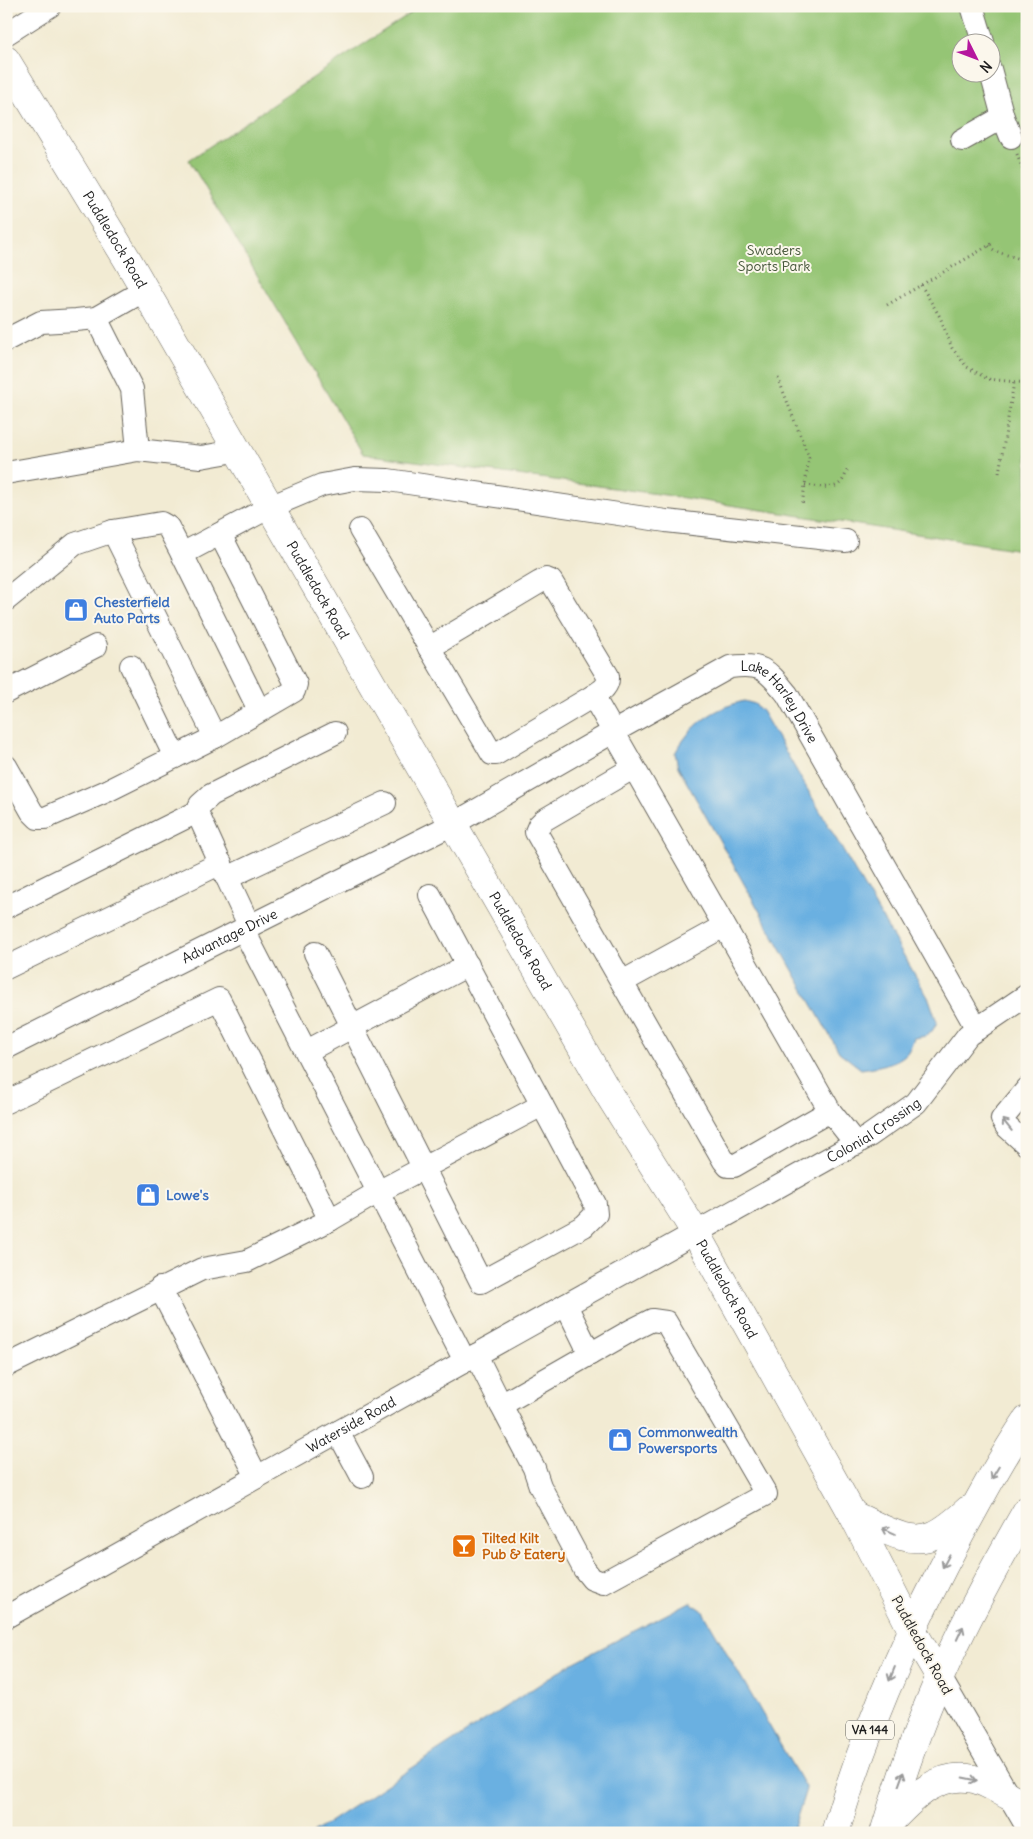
<svg xmlns="http://www.w3.org/2000/svg" width="1033" height="1839" font-family="Delius,sans-serif">
<style>
.green{fill:#95c575;stroke:#587048;fill-rule:evenodd}
.water{fill:#6ab0e1;stroke:#43667e}
.lines{fill:none;stroke-linecap:round;stroke-linejoin:round}
.minor-casing{stroke:#67645c;stroke-width:24}
.major-casing{stroke:#67645c;stroke-width:29}
.path{stroke:#67645c;stroke-width:3;stroke-dasharray:1 4;stroke-linecap:butt}
.minor{stroke:#fff;stroke-width:22}
.major{stroke:#fff;stroke-width:28}
.oneway{stroke:#999}
.labels{text-anchor:middle;stroke-width:4;stroke-linejoin:round;paint-order:stroke}
.shield{fill:#fbf7ec;stroke:#5f5e5a;stroke-width:1}
.shield-label{font-size:12px;font-weight:bold;fill:#1c1c1c}
.street-label{font-size:14px;fill:#1c1c1c;stroke:#fbf7ec}
.park-label{font-size:14px;fill:#46573b;stroke:#fbf7ec}
.shop-label{font-size:14px;font-weight:bold;fill:#366cbe;stroke:#fbf7ec;text-anchor:start}
.food-label{font-size:14px;font-weight:bold;fill:#c56008;stroke:#fbf7ec;text-anchor:start}
</style>
<rect width="100%" height="100%" fill="#fbf7ec"/>
<filter id="ink" filterUnits="userSpaceOnUse"><feTurbulence type="fractalNoise" baseFrequency=".02" numOctaves="2"/><feDisplacementMap in="SourceGraphic" scale="10" xChannelSelector="R" yChannelSelector="G"/><feConvolveMatrix kernelMatrix="1 2 1 2 8 2 1 2 1" color-interpolation-filters="sRGB"/></filter>
<filter id="wash" filterUnits="userSpaceOnUse"><feTurbulence type="fractalNoise" baseFrequency=".0096" numOctaves="4" result="noise"/><feDisplacementMap in="SourceGraphic" scale="20" xChannelSelector="R" yChannelSelector="G"/><feGaussianBlur stdDeviation="1.12" result="paint"/><feColorMatrix in="noise" values="0 0 0 0 0 0 0 0 0 0 0 0 0 0 0 0 0 1.4 0 .05"/><feComposite in="paint" operator="in"/></filter>
<g filter="url(#wash)">
<rect width="100%" height="100%" fill="#f2ebd3"/>
<path class="green" d="M421,6H1027V551L665,495L363,454L189,160ZM960,42H990V72H960Z"/>
<g class="water">
<path d="M744,701L755,704L762,711L929,999L937,1022C931,1035 929,1036 914,1038C912,1043 910,1049 907,1053C897,1064 875,1067 861,1069L839,1052L678,767L675,753C692,724 712,709 744,701Z"/>
<polygon points="690,1602 702,1610 806,1789 792,1833 313,1833 569,1665"/>
</g>
</g>
<g filter="url(#ink)">
<g class="lines">
<defs>
<g id="minor">
<polyline points="972,6 983,42"/>
<polyline points="6,34 50,6"/>
<polyline points="990,69 1003,117 1011,137"/>
<polyline points="962,140 1003,117"/>
<polyline points="96,318 132,389 138,450"/>
<polyline points="6,340 41,322 76,320 96,318 145,290"/>
<polyline points="6,473 138,450 201,457 224,453 237,449"/>
<polyline points="360,530 492,754 496,754 593,696"/>
<polyline points="113,531 215,737"/>
<polyline points="6,600 75,544 113,531 161,523 168,527 182,554"/>
<path d="M429,648L540,582L546,579L551,581L608,676C609,687 601,691 593,696L830,1111L856,1144"/>
<polyline points="131,666 175,757"/>
<polyline points="6,692 96,646"/>
<polyline points="259,710 182,554 270,507 322,485 355,479 388,480 666,521 846,541"/>
<polyline points="6,766 32,812 38,818 45,818 107,791 215,737 294,691 296,684 220,534"/>
<polyline points="633,768 544,820 539,825 536,832 724,1161 728,1166 734,1166 830,1111"/>
<polyline points="227,878 197,812 200,805 211,795 335,733"/>
<polyline points="6,907 197,812"/>
<polyline points="249,925 227,878 385,803"/>
<polyline points="243,929 465,1361"/>
<polyline points="315,953 481,1282 584,1226 596,1214 595,1204 542,1105"/>
<polyline points="6,968 221,863"/>
<polyline points="622,982 724,926"/>
<path id="s1" d="M6,1048L453,824L613,732L730,667C763,663 767,670 787,694L977,1029"/>
<polyline points="307,1051 468,965"/>
<polyline points="1027,1089 1002,1119 1006,1126 1027,1145"/>
<polyline points="6,1102 219,999 330,1220"/>
<polyline points="160,1288 257,1477"/>
<polyline points="476,1355 501,1405 590,1354 566,1305"/>
<polyline points="6,1366 202,1269 247,1261 330,1220 378,1192 542,1105 430,895"/>
<polyline points="501,1405 534,1468 540,1486 584,1569 592,1579 603,1583 766,1494 666,1322 652,1320 632,1330 590,1354"/>
<polyline points="338,1432 362,1477"/>
<path id="s2" d="M6,1617L869,1136L916,1103L968,1035L1027,995"/>
<polyline points="940,1677 1027,1827"/>
</g>
<g id="major">
<path id="s3" d="M6,60L127,259L611,1098L695,1232L853,1515L912,1630L940,1677"/>
<path d="M853,1515C877,1525 908,1547 934,1535C947,1529 958,1519 968,1510"/>
<path d="M889,1823C912,1799 937,1771 974,1779C986,1782 998,1790 1009,1796"/>
<path d="M835,1833C865,1729 909,1630 960,1535C981,1496 1002,1457 1027,1420"/>
<path d="M884,1833C900,1780 918,1726 941,1675C966,1618 996,1564 1027,1510"/>
</g>
</defs>
<use href="#minor" class="minor-casing"/>
<use href="#major" class="major-casing"/>
<g class="path">
<polyline points="1017,154 1027,182"/>
<path d="M989,246C999,256 1014,254 1027,263"/>
<polyline points="921,285 940,317 952,348 967,367 988,379 1027,383"/>
<polyline points="887,305 995,242"/>
<polyline points="778,378 809,458 802,505"/>
<polyline points="999,473 1014,382"/>
<path d="M805,485C828,487 841,494 848,467"/>
</g>
<use href="#minor" class="minor"/>
<use href="#major" class="major"/>
</g>
<defs><path id="oneway-shaft" d="M-6 0H5M1.5-3L5.5 0L1.5 3" fill="none" stroke-width="1.6" stroke-linecap="round" stroke-linejoin="round" transform="scale(1.25)"/></defs>
<g class="oneway">
<use href="#oneway-shaft" transform="translate(1007 1125) rotate(-129)"/>
<use href="#oneway-shaft" transform="translate(995 1473) rotate(121)"/>
<use href="#oneway-shaft" transform="translate(889 1531) rotate(-156)"/>
<use href="#oneway-shaft" transform="translate(946 1561) rotate(118)"/>
<use href="#oneway-shaft" transform="translate(960 1633) rotate(-65)"/>
<use href="#oneway-shaft" transform="translate(892 1674) rotate(112)"/>
<use href="#oneway-shaft" transform="translate(901 1779) rotate(-70)"/>
<use href="#oneway-shaft" transform="translate(970 1779) rotate(11)"/>
</g>
</g>
<defs>
<symbol id="shop-square" viewBox="-11 -11 22 22"><rect x="-9" y="-9" width="18" height="18" rx="4" fill="#3f7fe0" stroke="#fbf7ec"/><path d="M-5-2.5h2.3a2.7 3.5 0 0 1 5.4 0H5L5.5 6h-11ZM-1.5-2.5h3a1.5 2.3 0 0 0-3 0Z" fill="#fff"/></symbol>
<symbol id="bar-square" viewBox="-11 -11 22 22"><rect x="-9" y="-9" width="18" height="18" rx="4" fill="#e8710a" stroke="#fbf7ec"/><path d="M-6-5H6L.8 .8V4.5H3.5V6h-7V4.5H-.8V.8Z" fill="#fff"/></symbol>
</defs>
<g fill-rule="evenodd">
<use href="#shop-square" x="62" y="596" width="28" height="28"/>
<use href="#shop-square" x="134" y="1181" width="28" height="28"/>
<use href="#shop-square" x="606" y="1426" width="28" height="28"/>
<use href="#bar-square" x="450" y="1532" width="28" height="28"/>
</g>
<g class="labels">
<rect class="shield" x="846" y="1720.5" width="48" height="19" rx="4"/>
<g class="shield-label">
<text x="870" y="1734">VA 144</text>
</g>
<g class="street-label">
<text dy="5" stroke="none"><textPath href="#s3" startOffset="210">Puddledock Road</textPath></text>
<text dy="5" stroke="none"><textPath href="#s3" startOffset="615">Puddledock Road</textPath></text>
<text dy="5" stroke="none"><textPath href="#s1" startOffset="885">Lake Harley Drive</textPath></text>
<text dy="5" stroke="none"><textPath href="#s1" startOffset="250">Advantage Drive</textPath></text>
<text dy="5" stroke="none"><textPath href="#s3" startOffset="1020">Puddledock Road</textPath></text>
<text dy="5" stroke="none"><textPath href="#s2" startOffset="995">Colonial Crossing</textPath></text>
<text dy="5" stroke="none"><textPath href="#s3" startOffset="1425">Puddledock Road</textPath></text>
<text dy="5" stroke="none"><textPath href="#s2" startOffset="395">Waterside Road</textPath></text>
<text transform="translate(922 1645) rotate(61)" y="5">Puddledock Road</text>
</g>
<g class="park-label">
<text x="774" y="255">Swaders<tspan x="774" dy="16">Sports Park</tspan></text>
</g>
<g class="shop-label">
<text x="94" y="607">Chesterfield<tspan x="94" dy="16">Auto Parts</tspan></text>
<text x="166" y="1200">Lowe's</text>
<text x="638" y="1437">Commonwealth<tspan x="638" dy="16">Powersports</tspan></text>
</g>
<g class="food-label">
<text x="482" y="1543">Tilted Kilt<tspan x="482" dy="16">Pub &amp; Eatery</tspan></text>
</g>
</g>
<rect width="1033" height="1839" fill="none" stroke="#fbf7ec" stroke-width="25"/>
<g transform="translate(976 58) rotate(132)"><circle r="24" fill="#fbf7ec" stroke="#a29f99"/>
<path d="M0-4L9 19L0 12L-9 19Z" fill="#b5179e"/>
<text y="-8" font-size="14" font-weight="bold" text-anchor="middle" fill="#1c1c1c">N</text>
</g>
</svg>
